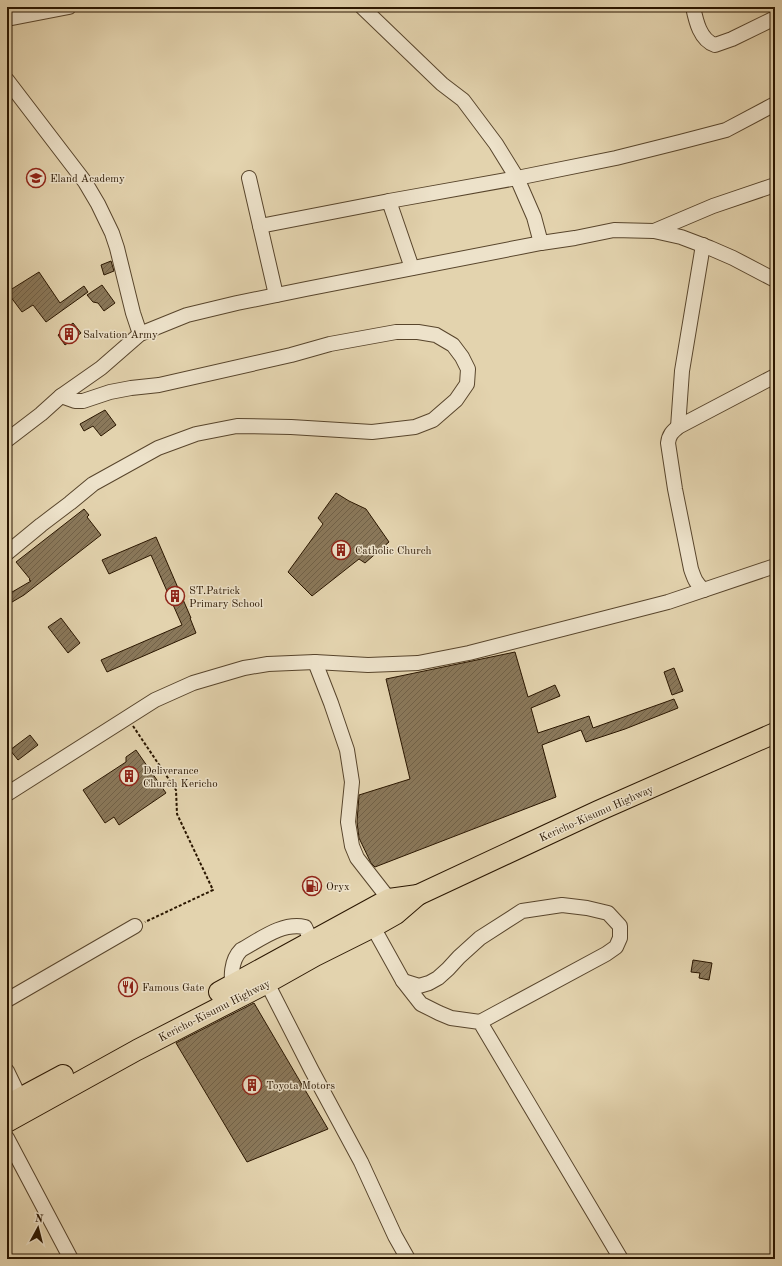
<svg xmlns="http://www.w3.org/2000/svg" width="782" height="1266" font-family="'Old Standard TT',serif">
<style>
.building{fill:url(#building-hatch);stroke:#2a1600}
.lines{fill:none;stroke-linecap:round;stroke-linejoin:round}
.minor-casing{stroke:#58452c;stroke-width:16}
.highway-casing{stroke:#2a1600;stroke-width:22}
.path{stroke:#2a1600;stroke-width:2;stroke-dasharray:3 2;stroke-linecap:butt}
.minor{stroke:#ede2ca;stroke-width:14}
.highway{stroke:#e3d3ae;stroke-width:20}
.labels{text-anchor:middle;stroke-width:3;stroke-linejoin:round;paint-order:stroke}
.poi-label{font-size:11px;fill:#2a1600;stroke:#ede2ca;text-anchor:start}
.street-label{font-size:11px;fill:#2a1600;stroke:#ede2ca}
</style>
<defs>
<pattern id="building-hatch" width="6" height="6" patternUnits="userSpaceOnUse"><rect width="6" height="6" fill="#8a785a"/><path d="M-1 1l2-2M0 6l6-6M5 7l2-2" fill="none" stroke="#716148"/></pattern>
</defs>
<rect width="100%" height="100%" fill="#e3d3ae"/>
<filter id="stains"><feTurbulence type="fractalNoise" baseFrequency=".005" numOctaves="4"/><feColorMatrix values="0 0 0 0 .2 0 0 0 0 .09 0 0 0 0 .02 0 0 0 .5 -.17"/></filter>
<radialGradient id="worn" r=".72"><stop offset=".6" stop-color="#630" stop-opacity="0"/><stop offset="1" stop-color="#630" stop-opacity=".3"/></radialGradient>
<g class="building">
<polygon points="111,261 114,271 104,275 101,265"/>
<polygon points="39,272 60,303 84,286 88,292 46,322 33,305 22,312 7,292"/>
<polygon points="102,285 115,303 104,311 98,303 93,302 87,295"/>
<polygon points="73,323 81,333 65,345 58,335"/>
<polygon points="105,410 116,425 101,436 93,426 84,431 80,424"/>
<polygon points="336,493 349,501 366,509 389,542 365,563 359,559 312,596 288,572 323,524 318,518"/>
<polygon points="84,509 89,515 87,517 101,535 24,595 7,605 7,595 31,581 29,580 30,579 16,562"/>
<polygon points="156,537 191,618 190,618 196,633 107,672 101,660 182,625 151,555 109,574 102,560"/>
<polygon points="61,618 80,643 68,653 48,627"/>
<polygon points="515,652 528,697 555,685 560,696 531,708 538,733 589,716 593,728 674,699 678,708 625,729 586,742 581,730 542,745 556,797 375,867 371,863 359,838 357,822 359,795 410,779 386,679"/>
<polygon points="674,668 683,691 672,695 664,672"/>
<polygon points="30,735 38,745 18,760 10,750"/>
<polygon points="136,750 166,793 119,825 114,817 105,823 83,790 126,762 126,757"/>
<polygon points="693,960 712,963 709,980 699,978 700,973 691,972"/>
<polygon points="254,1003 328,1129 247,1162 176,1043"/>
</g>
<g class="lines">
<defs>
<g id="minor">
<polyline points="362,7 442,84 463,100 496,144 517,178 534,217 541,243"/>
<path d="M693,7C696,21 700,40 715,45L732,39L775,18"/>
<polyline points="7,19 69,7"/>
<polyline points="7,80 85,182 98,204 112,233 117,248 133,313 140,334"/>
<polyline points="249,178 276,295"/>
<polyline points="389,201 517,178 616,158 680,142 726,130 775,104"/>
<polyline points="260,226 389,201 412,268"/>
<polyline points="654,231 713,206 775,185"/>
<polyline points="678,427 682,371 703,245"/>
<polyline points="7,440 41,414 61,396 101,368 140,334 187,315 237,303 306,289 541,243 575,238 614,230 654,231 681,237 710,248 733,258 775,280"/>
<polyline points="7,553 41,525 70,503 93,484 158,448 196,434 237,426 291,427 372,432 415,427 433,420 456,400 467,384 468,369 462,357 453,345 436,335 418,332 396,332 330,344 291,355 159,385 131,388 110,392 83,401 75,401 61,396"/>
<path d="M704,590C696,584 694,578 691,569L675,489L668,443C669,435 672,432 678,427L775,376"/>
<polyline points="315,662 331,703 347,750 352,782 348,822 352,846 357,858 389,899 392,907"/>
<polyline points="7,794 155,700 193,683 244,668 268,664 315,662 368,665 418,663 469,653 668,602 775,566"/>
<polyline points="373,927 403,981 421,1004 439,1013 451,1018 480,1022 621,1259"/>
<polyline points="403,981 419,986 429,983 438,978 448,969 459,957 480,938 522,911 562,905 587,908 608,913 620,926 620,938 616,947 606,954 480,1022"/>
<polyline points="267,983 312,1071 361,1162 395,1236 408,1259"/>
<path d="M234,991C230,978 231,960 241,950C261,939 282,922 305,927L315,949"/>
<polyline points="7,1000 135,926"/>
<polyline points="7,1071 20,1098"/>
<polyline points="7,1138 71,1259"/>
</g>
<g id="highway">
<polyline points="219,992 389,899 418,895"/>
<polyline points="7,1105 63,1075"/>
<polyline points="7,1122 137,1050 267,983 315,956 373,927 396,914 418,895 598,811 775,733"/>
</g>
</defs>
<use href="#minor" class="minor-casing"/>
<use href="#highway" class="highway-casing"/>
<polyline class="path" points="133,726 176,790 177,814 213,890 145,922"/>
<use href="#minor" class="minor"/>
<use href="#highway" class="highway"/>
</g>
<defs>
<symbol id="school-ring" viewBox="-11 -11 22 22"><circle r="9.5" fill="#ede2ca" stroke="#8f2418" stroke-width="1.5"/><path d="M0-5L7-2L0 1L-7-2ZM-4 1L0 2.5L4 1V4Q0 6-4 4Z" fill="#8f2418"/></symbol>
<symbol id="building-ring" viewBox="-11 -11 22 22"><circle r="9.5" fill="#ede2ca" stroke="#8f2418" stroke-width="1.5"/><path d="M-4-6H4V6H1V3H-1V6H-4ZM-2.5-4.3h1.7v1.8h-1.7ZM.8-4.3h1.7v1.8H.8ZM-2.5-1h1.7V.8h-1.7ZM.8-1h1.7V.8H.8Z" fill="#8f2418"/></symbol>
<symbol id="fuel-ring" viewBox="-11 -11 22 22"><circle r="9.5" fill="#ede2ca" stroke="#8f2418" stroke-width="1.5"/><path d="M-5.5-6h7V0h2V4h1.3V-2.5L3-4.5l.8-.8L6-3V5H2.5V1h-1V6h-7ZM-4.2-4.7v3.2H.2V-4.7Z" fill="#8f2418"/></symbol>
<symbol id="restaurant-ring" viewBox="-11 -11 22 22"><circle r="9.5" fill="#ede2ca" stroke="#8f2418" stroke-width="1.5"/><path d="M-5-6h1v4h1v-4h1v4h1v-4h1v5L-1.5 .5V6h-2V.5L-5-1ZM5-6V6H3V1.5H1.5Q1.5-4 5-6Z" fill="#8f2418"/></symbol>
</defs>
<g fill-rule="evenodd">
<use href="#school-ring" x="25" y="167" width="22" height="22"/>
<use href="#building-ring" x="58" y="323" width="22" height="22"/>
<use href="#building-ring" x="330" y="539" width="22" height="22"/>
<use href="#building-ring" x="164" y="585" width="22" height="22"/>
<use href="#building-ring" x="118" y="765" width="22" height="22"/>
<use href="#fuel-ring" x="301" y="875" width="22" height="22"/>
<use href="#restaurant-ring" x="117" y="976" width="22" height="22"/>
<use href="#building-ring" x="241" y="1074" width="22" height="22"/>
</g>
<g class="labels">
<g class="poi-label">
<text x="50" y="182">Eland Academy</text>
<text x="83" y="338">Salvation Army</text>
<text x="355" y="554">Catholic Church</text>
<text x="189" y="594">ST.Patrick<tspan x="189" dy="13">Primary School</tspan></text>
<text x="143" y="774">Deliverance<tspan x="143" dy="13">Church Kericho</tspan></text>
<text x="326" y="890">Oryx</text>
<text x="142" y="991">Famous Gate</text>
<text x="266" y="1089">Toyota Motors</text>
</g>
<g class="street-label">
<text transform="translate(596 813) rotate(-24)" y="4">Kericho-Kisumu Highway</text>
<text transform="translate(214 1010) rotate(-27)" y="4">Kericho-Kisumu Highway</text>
</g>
</g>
<rect width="782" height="1266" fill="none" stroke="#e3d3ae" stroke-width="24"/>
<rect x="8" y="8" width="766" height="1250" fill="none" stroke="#2a1600" stroke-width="2"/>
<rect x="12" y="12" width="758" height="1242" fill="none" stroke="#2a1600"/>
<g transform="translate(38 1228) rotate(7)" stroke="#ede2ca" stroke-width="3" paint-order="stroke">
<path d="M0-3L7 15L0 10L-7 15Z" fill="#2a1600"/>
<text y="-6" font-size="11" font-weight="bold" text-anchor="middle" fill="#2a1600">N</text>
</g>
<rect width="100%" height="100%" filter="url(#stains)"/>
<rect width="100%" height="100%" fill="url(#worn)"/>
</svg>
